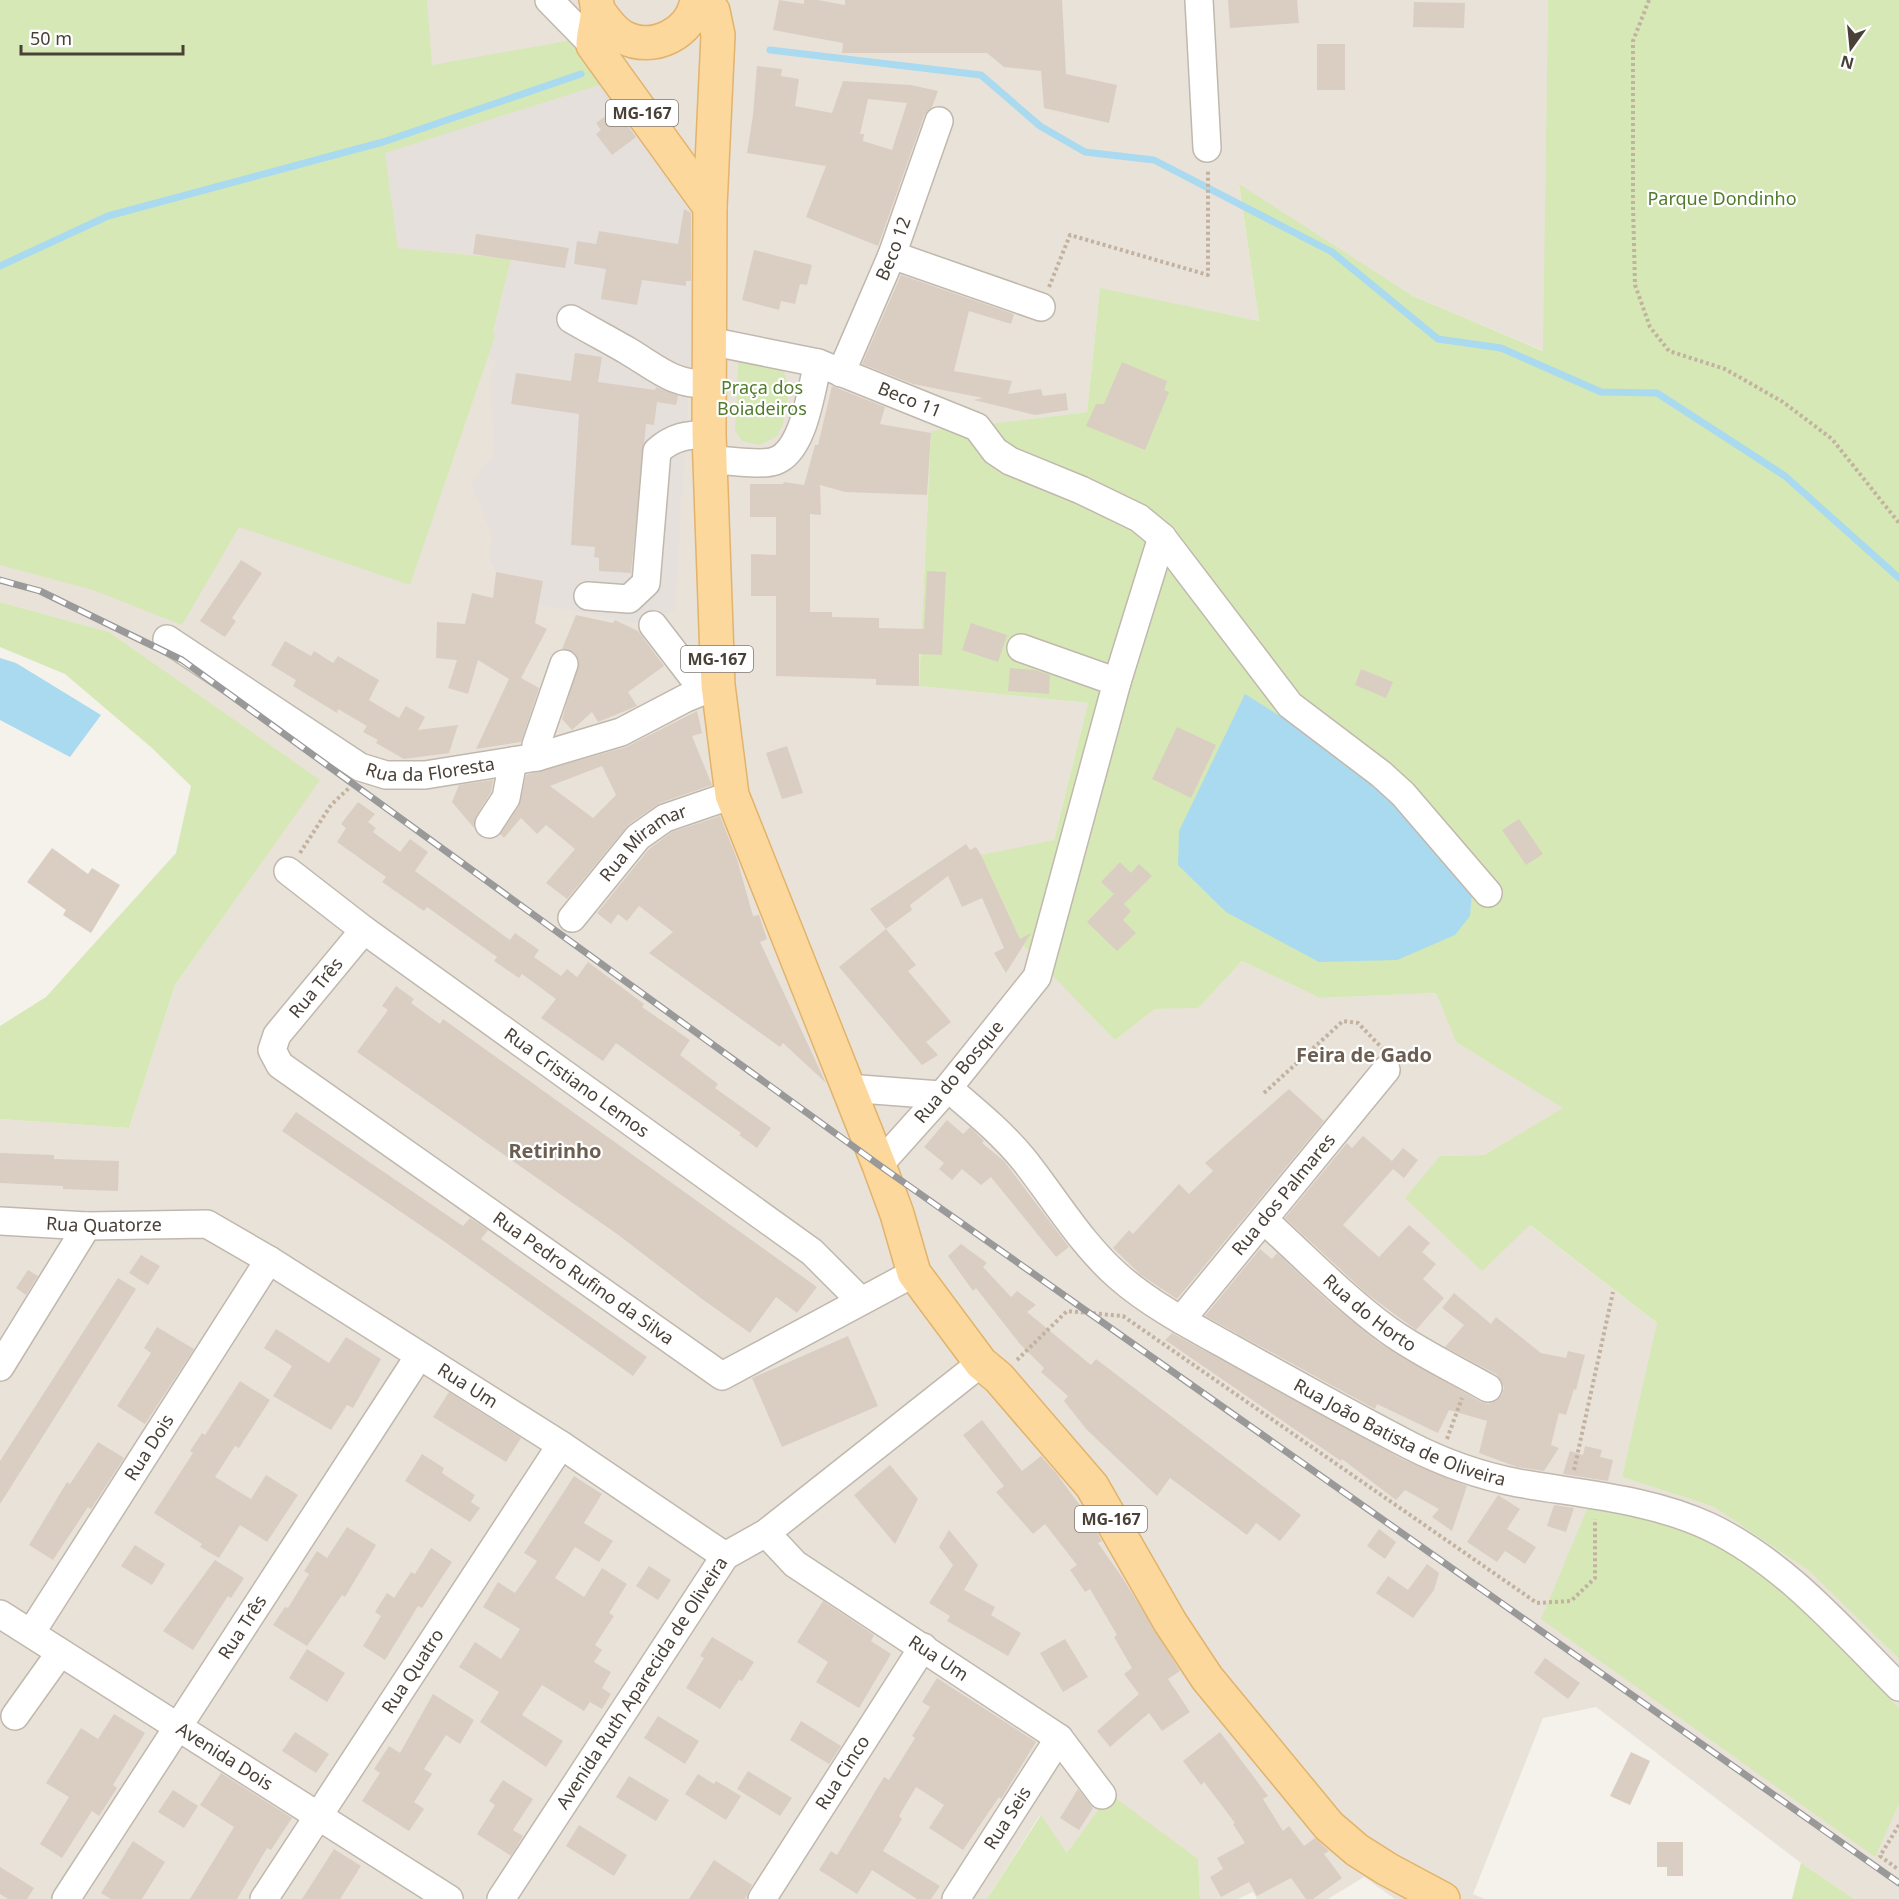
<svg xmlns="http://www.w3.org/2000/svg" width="1899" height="1899" font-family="'Noto Sans',sans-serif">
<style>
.residential{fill:#e9e2d9}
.industrial{fill:#e5e0dc}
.green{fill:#d6e8b5}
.water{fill:#a9daf0}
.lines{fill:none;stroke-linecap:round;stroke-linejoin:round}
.stream{stroke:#a9daf0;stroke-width:7}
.building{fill:#dacec3;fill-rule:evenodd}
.minor-casing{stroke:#c1b8ad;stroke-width:30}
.major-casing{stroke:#e2b36b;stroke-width:36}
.path{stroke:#c2b29f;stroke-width:4;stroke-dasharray:3 3;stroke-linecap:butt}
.minor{stroke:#fff;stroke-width:27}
.major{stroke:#fcd89c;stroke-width:33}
.rail-casing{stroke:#999;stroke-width:7}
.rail{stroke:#fff;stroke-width:4.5;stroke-dasharray:14;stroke-linecap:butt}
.labels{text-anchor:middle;stroke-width:4.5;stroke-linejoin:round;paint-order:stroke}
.shield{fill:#fff;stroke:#807a74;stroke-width:1.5}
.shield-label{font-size:16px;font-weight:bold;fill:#494138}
.park-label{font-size:18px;fill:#517b2c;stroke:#fff}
.street-label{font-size:18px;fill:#494138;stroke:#fff}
.neighbourhood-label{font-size:20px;font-weight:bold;fill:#6c5e50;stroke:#fff}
</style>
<rect width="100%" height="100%" fill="#f5f1eb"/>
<polygon class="residential" points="0,0 1548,0 1544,351 1413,296 1239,185 1259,321 1100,289 1087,412 931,432 919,686 1088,703 1054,840 982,856 1115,1040 1155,1009 1198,1007 1242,961 1320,998 1436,993 1456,1042 1564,1108 1484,1155 1440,1156 1658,1324 1622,1477 1714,1507 1809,1571 1899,1659 1899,1708 1782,1586 1874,1857 1899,1804 1899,1899 1854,1899 1801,1863 1596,1707 1543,1718 1473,1894 1485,1899 1395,1899 1364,1877 1328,1899 1257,1899 1253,1892 1238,1899 1200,1899 1198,1859 1067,1853 1040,1815 987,1899 0,1899 0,1119 129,1128 175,985 319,780 109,632 0,602"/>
<polygon class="industrial" points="615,80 701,199 675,610 640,624 539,604 543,581 496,572 489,558 492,535 471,485 494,452 490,381 495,362 488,358 511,260 473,254 398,248 385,153"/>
<g class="green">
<polygon points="0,0 427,0 432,65 578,39 615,80 385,153 398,248 511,259 493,332 495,336 410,585 239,527 182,625 93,590 0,565"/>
<polygon points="1548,0 1899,0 1899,1659 1809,1571 1714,1507 1622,1477 1657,1323 1530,1225 1482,1271 1405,1198 1440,1156 1484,1155 1563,1108 1456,1042 1436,993 1320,998 1242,961 1198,1008 1155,1009 1115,1040 1023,945 981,855 1054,840 1088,703 919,686 931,431 1087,412 1100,288 1259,321 1239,184 1413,296 1543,351"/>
<polygon points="739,351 783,368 789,391 783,424 777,436 760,445 742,441 735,431"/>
<polygon points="0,602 109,632 320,780 175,985 129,1128 0,1119 0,1026 46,997 176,853 191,786 152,748 65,674 0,647"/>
<polygon points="1588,1507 1698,1531 1782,1586 1899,1708 1899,1804 1875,1857 1541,1619"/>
<polygon points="1110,1794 1198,1859 1200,1899 987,1899 1041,1815 1067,1853"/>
<polygon points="1801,1863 1854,1899 1792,1899"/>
</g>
<g class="water">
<polygon points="0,658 16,663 101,715 70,757 0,720"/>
<polygon points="1245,694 1364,769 1472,892 1470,916 1455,935 1397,960 1319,962 1226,912 1178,865 1179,831"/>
</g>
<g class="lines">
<g class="stream">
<polyline points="770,50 981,75 1040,126 1085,152 1154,160 1332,252 1438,339 1501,348 1601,392 1657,393 1785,476 1899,578"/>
<polyline points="0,266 108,216 383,142 581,74"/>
</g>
</g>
<g class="building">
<polygon points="779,0 804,4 804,0 818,0 845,5 845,0 1062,0 1066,74 1117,85 1109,123 1044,108 1041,71 1004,67 987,53 842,53 843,43 773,30"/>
<polygon points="1228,0 1297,0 1299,23 1230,28"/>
<polygon points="1414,2 1465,3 1464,28 1413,27"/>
<rect x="1317" y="44" width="28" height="46"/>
<path d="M757,66L782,69L781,76L799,79L795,106L832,113L843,81L911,85L938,91L932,107L924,116L878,246L806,217L826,166L747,153L753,115ZM868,99L907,103L892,150L863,141L864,134H860Z"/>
<polygon points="598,85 636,137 612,155 596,134 601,130 596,123 615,109"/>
<polygon points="684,209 691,213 691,281 686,281 686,286 642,280 637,305 601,299 606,269 574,264 577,241 596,244 599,231 678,244"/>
<polygon points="476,234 569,248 565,268 473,254"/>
<polygon points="754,250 812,265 807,285 800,284 795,304 781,301 779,310 742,300"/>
<polygon points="901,275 1014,314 1011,324 969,311 954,371 1012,381 1008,394 1041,389 1043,396 1066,393 1068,410 1035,415 974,400 983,398 913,384 862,364"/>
<polygon points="575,353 602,357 598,382 655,390 656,387 678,396 676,405 657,402 654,425 646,424 631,573 599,571 599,558 594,557 595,547 571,545 579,414 511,404 516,373 571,381"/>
<polygon points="1122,362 1167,381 1164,390 1169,392 1145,450 1086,426 1096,404 1104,404"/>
<polygon points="832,386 885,407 880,424 931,433 927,495 845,492 820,485 821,515 810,514 810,612 832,612 832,617 879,618 879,628 924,629 927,571 946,572 942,655 919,654 919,686 876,685 876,679 776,676 776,596 751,596 751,554 776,555 776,517 750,517 750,484 783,484 784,482 804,485 815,445 818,445"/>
<polygon points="241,560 262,573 232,618 236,621 225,637 200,621"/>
<polygon points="496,572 543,581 535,623 547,629 521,678 539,688 521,742 476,749 509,679 478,660 468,694 448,688 457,660 436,658 437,622 465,624 472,593 493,598"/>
<polygon points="576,615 613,623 615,620 638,631 664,666 628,692 637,706 598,722 592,712 572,730 562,719 579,662 575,653 562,649"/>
<polygon points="971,623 1007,635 998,662 962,650"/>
<polygon points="285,641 311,656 314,651 333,663 338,656 379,680 369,700 399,718 406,706 425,717 418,730 458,725 449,753 404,759 376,743 378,740 363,732 367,726 338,709 337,713 293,686 296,680 271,665"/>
<polygon points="1010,668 1035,670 1050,675 1049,694 1008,691"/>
<polygon points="1361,669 1393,682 1386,698 1355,685"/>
<path d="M697,711L702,733L692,736L712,785L660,803L629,824L567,899L546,883L575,849L546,825L537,834L521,818L504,838L500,834L519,806L526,775L626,747ZM602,766L616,795L593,818L550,786Z"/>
<polygon points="1177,727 1216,745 1191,798 1152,779"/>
<polygon points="787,746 803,793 782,799 766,753"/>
<polygon points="493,780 491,792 476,816 474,828 452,802 459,785"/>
<polygon points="358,802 375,814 368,822 376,828 373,832 400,852 410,839 428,852 415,871 510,940 515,933 539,950 534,957 561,976 567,969 577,977 588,962 644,1004 642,1007 690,1040 680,1055 718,1084 715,1088 771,1128 757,1148 739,1135 741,1133 616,1043 603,1061 541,1018 556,999 522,974 519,978 494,961 497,957 427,907 424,911 382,882 386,877 337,842 346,828 341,824"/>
<polygon points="720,816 737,859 753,916 759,915 767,939 760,942 826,1083 783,1043 780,1047 649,953 673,932 639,906 627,921 618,914 611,924 597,913 649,849 672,832"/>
<polygon points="1519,819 1543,854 1526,865 1502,830"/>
<polygon points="966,844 970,850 976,847 981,855 1020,939 1031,933 1006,973 994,953 1004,948 982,898 962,907 948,876 910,905 912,910 886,929 870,909"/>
<polygon points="52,848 88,874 92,868 120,885 91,933 63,915 66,910 27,882"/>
<polygon points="1120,862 1131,873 1139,864 1152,876 1124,904 1131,911 1123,920 1136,933 1117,951 1087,922 1114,894 1101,882"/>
<polygon points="886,929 916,965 908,971 951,1022 926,1042 938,1055 922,1065 839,967"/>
<polygon points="396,986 414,999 411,1003 440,1024 443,1019 817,1287 797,1313 776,1297 750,1333 702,1299 617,1234 357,1052 388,1010 382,1006"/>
<polygon points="1289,1089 1324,1121 1177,1299 1141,1275 1113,1248 1129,1230 1133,1234 1179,1184 1189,1194 1213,1171 1205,1163"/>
<polygon points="296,1112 463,1226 470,1218 488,1230 481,1239 647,1357 633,1376 445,1242 282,1131"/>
<polygon points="947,1120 963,1134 970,1127 984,1141 982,1143 1004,1161 1069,1247 1056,1257 991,1177 981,1185 962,1169 952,1180 939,1169 944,1163 924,1147"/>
<polygon points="1363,1136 1392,1161 1403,1148 1418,1160 1404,1178 1393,1169 1343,1225 1379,1257 1409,1225 1430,1243 1422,1252 1436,1264 1423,1279 1444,1298 1416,1330 1366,1293 1285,1218 1347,1143 1352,1148"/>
<polygon points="0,1153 54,1155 54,1159 119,1161 118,1191 63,1189 63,1186 0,1183"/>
<polygon points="961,1244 987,1263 983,1267 1011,1297 1017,1291 1036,1305 1027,1312 1091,1365 1096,1359 1301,1515 1280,1541 1256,1523 1247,1535 1170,1478 1157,1496 1087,1430 1064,1401 1068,1396 1041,1372 1044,1368 1020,1344 976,1288 973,1291 948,1256"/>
<polygon points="1260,1249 1272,1259 1277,1253 1330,1303 1379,1343 1481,1402 1489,1404 1496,1401 1502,1395 1504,1387 1496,1374 1445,1347 1464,1325 1442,1308 1454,1293 1491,1324 1496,1317 1541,1353 1566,1358 1568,1351 1585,1355 1576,1390 1574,1389 1566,1415 1559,1413 1551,1445 1559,1448 1544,1471 1517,1467 1479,1453 1487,1421 1449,1410 1438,1433 1377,1404 1375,1409 1205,1316"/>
<polygon points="141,1255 160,1266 148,1285 129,1273"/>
<polygon points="28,1270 38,1276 26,1295 16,1288"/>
<polygon points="118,1278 136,1289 0,1504 0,1461"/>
<polygon points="157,1327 194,1349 145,1424 117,1406 151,1353 144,1348"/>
<polygon points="276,1329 329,1363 346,1337 381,1359 353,1408 347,1405 331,1430 273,1396 292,1366 264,1348"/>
<polygon points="1172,1333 1402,1459 1467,1486 1452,1531 1432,1517 1439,1509 1405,1490 1396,1500 1342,1459 1341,1461 1165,1340"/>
<polygon points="848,1336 878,1406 782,1447 752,1378"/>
<polygon points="240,1381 270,1400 239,1448 235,1446 215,1477 251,1499 266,1475 298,1495 267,1542 240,1525 219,1558 200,1547 202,1544 154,1513 193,1453 190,1451 202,1433 205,1435"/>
<polygon points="449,1392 521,1438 506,1462 433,1417"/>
<polygon points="982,1420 1022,1471 1041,1456 1056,1473 1087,1515 1102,1541 1098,1543 1122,1577 1180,1671 1168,1679 1190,1712 1162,1731 1149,1713 1110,1747 1097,1731 1139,1694 1124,1674 1132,1668 1114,1637 1117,1635 1090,1589 1085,1592 1070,1570 1077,1565 1045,1524 1033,1534 996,1492 1004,1486 963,1435"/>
<polygon points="98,1442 124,1458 91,1509 88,1507 53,1560 29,1545 67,1482 70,1484"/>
<polygon points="1585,1446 1602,1450 1600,1457 1613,1460 1608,1481 1563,1474 1570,1451 1583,1455"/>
<polygon points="422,1454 444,1468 442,1473 475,1495 471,1502 480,1508 470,1522 405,1481"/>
<polygon points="890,1465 918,1499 895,1544 854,1495"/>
<polygon points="574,1476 602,1494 584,1523 613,1541 599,1562 575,1547 555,1578 584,1597 602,1568 627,1584 609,1613 614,1616 595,1645 602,1650 594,1662 611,1672 602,1688 611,1694 602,1709 590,1702 584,1711 542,1685 522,1715 563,1741 546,1767 480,1722 499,1692 459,1667 475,1642 501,1659 520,1629 483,1607 498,1582 515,1593 537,1561 524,1553"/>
<polygon points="1498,1495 1520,1509 1507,1529 1536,1547 1525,1564 1505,1551 1497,1562 1467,1542"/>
<polygon points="1554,1505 1574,1508 1566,1532 1547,1526"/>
<polygon points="347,1527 376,1545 345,1597 342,1595 307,1646 273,1625 285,1607 288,1608 309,1574 304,1571 317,1551 327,1558"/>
<polygon points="1379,1529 1396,1542 1385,1559 1367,1546"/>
<polygon points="949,1530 978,1565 964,1590 995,1607 991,1615 1021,1633 1008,1656 947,1621 950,1616 929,1603 953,1565 939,1547"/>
<polygon points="135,1545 165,1564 152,1585 121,1566"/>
<polygon points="431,1548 452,1562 422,1608 418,1606 385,1660 363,1646 381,1616 375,1612 387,1593 394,1598 411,1572 415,1574"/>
<polygon points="215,1560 244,1578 231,1598 228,1596 193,1650 163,1631"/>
<polygon points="1427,1564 1439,1573 1434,1590 1413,1618 1376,1593 1388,1576 1408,1590"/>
<polygon points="649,1566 671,1580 658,1600 636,1586"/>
<polygon points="823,1601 874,1635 871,1641 891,1654 859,1708 816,1682 828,1662 797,1642"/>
<polygon points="712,1637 754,1662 742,1681 739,1680 720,1709 686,1688 704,1658 700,1656"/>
<polygon points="1065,1639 1088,1677 1063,1692 1040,1653"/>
<polygon points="307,1649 345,1673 327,1702 289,1678"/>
<polygon points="1545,1658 1580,1683 1568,1699 1534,1673"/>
<polygon points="937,1678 1036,1742 1001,1799 999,1797 963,1850 929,1828 944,1805 916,1787 899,1816 902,1819 883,1851 940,1886 931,1899 917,1899 872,1870 857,1894 819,1870 831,1851 837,1855 884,1777 889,1780 915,1738 912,1736 930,1707 922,1702"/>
<polygon points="433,1694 474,1720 460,1744 446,1735 424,1769 432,1774 414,1802 424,1809 409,1831 362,1801 380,1773 374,1769 389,1746 400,1753"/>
<polygon points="114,1714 145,1733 113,1785 117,1788 99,1816 92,1811 62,1858 40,1844 69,1797 46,1783 81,1728 98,1739"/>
<polygon points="658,1716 699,1741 685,1764 644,1738"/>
<polygon points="801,1721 841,1746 829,1764 790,1740"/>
<polygon points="295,1732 329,1754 316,1773 282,1751"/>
<polygon points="1220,1732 1268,1796 1263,1799 1283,1831 1289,1826 1304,1846 1315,1838 1329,1851 1324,1854 1342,1878 1313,1899 1306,1899 1291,1878 1257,1896 1249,1882 1221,1897 1210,1877 1223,1869 1217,1858 1245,1843 1233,1824 1235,1823 1204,1782 1201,1785 1183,1761"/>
<polygon points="1631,1752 1650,1761 1630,1805 1610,1796"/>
<polygon points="748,1771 792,1798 780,1816 737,1789"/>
<polygon points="221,1773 292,1818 271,1850 267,1848 237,1899 190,1899 234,1827 200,1805"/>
<polygon points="698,1774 714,1784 716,1781 741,1796 726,1820 685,1794"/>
<polygon points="629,1776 669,1800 656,1821 616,1797"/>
<polygon points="503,1780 533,1799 513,1830 523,1836 511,1856 477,1834 495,1805 489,1801"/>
<polygon points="1078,1789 1093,1808 1079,1830 1060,1818"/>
<polygon points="173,1790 198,1806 184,1828 158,1812"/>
<polygon points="579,1825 627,1855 614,1876 566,1846"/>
<polygon points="133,1841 165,1862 142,1899 111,1899 101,1893"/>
<polygon points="1657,1842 1683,1842 1683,1876 1667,1876 1667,1867 1657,1867"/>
<polygon points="334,1849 361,1866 340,1899 302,1899"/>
<polygon points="714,1860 752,1885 745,1899 689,1899"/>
<polygon points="0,1867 34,1888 27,1899 8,1899 0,1894"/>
</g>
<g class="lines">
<defs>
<g id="minor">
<polyline points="549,0 593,45"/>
<polyline points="1199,0 1207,148"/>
<polyline points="892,255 1041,307"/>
<path d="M571,319C590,330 609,340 628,351C658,369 673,385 709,384"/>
<path id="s1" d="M709,341L818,363L977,427L995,451L1010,461L1081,490L1139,518L1162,537L1117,682L1037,977L948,1088L879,1165"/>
<path id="s2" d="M841,373L892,255L939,121"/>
<path d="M711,460C727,460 761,466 775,461C804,451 811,390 818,363"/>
<polyline points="1162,537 1290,705 1381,774 1403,794 1488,893"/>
<path d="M588,596L629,599L646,583L657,451C674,436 687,435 709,434"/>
<polyline points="653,625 703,690"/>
<path id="s3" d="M167,639L360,767L386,775H425L537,757L621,732L686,698L718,685"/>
<polyline points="1021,648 1117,682"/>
<polyline points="537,757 536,745 564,664"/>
<polyline points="489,824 506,798 513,761"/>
<path id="s4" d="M288,871L364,930L812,1252L860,1300"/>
<path id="s5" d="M572,918L638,837L665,818L732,795"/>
<path id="s6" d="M364,930L277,1035L272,1050L280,1065L722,1376L914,1273"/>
<polyline points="847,1088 940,1095"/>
<path id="s7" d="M948,1088C975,1111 1002,1133 1024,1160C1055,1199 1081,1244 1119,1277C1151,1305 1193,1327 1231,1348C1290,1381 1349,1414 1409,1445C1442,1462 1482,1476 1518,1483C1581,1494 1651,1499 1710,1527C1785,1563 1841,1629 1899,1687"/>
<path id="s8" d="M1264,1220C1305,1257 1344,1298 1388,1330C1420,1353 1455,1369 1488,1388"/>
<path id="s9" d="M0,1221L87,1226L207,1224L269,1260L561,1445L725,1556"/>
<path id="s10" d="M1181,1320L1386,1070"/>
<polyline points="0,1367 87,1226"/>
<path id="s11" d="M766,1533L795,1564L1059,1738L1102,1795"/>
<path id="s12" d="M0,1614L449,1899"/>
<path id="s13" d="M31,1633L269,1260"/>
<polyline points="15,1716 60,1653"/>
<path id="s14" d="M66,1899L419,1356"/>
<path id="s15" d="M264,1899L561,1445"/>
<path id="s16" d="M501,1899L725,1556L766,1533L981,1363"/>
<path id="s17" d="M762,1899L923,1647"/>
<path id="s18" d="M956,1899L1059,1738"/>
</g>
<g id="major">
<path d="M596,0C601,16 593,28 593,45L710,207"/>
<polyline points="705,0 713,11 718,35 710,207 709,434 718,685 732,795 879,1165 897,1214 914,1273 981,1363 999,1378 1092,1486 1170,1622 1207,1678 1329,1826 1357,1850 1387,1869 1443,1899"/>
<path d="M600,13C607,23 613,31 623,37C653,53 692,33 697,0"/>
</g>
</defs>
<use href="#minor" class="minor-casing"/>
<use href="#major" class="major-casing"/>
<g class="path">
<polyline points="1649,0 1633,41 1633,206 1635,285 1650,327 1669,351 1725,369 1783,402 1832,439 1899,523"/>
<polyline points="1049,287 1070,235 1208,275 1208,170"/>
<polyline points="300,853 331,805 350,787"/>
<polyline points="1264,1093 1343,1021 1358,1023 1382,1048"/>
<polyline points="1017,1360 1067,1311 1123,1316 1537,1603 1571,1601 1595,1578 1595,1519"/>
<polyline points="1447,1439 1462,1398"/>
<polyline points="1574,1470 1613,1292"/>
<polyline points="1899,1825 1880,1856 1899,1870"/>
</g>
<use href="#minor" class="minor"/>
<use href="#major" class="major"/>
<defs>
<polyline id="rail" points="0,580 40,591 182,660 879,1165 1899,1883"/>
</defs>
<use href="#rail" class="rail-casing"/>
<use href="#rail" class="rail"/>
</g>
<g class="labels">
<g class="shield">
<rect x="606" y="100" width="72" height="26" rx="4.5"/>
<rect x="681" y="646" width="72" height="26" rx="4.5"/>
<rect x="1075" y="1506" width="72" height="26" rx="4.5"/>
</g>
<g class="shield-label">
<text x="642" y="119">MG-167</text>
<text x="717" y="665">MG-167</text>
<text x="1111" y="1525">MG-167</text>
</g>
<g class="park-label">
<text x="1722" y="205">Parque Dondinho</text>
<text x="762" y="394">Praça dos<tspan x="762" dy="21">Boiadeiros</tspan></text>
</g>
<g class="street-label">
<text dy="6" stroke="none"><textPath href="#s2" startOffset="135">Beco 12</textPath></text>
<text dy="6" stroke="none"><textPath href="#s1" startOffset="210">Beco 11</textPath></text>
<text dy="6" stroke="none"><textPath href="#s3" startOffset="303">Rua da Floresta</textPath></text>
<text dy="6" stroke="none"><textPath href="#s5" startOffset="105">Rua Miramar</textPath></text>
<text transform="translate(316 988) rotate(-50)" y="6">Rua Três</text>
<text transform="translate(959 1072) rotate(-50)" y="6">Rua do Bosque</text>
<text dy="6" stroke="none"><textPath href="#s4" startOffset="358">Rua Cristiano Lemos</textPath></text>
<text dy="6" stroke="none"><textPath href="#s10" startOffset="162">Rua dos Palmares</textPath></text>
<text dy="6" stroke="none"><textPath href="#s9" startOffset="104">Rua Quatorze</textPath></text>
<text dy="6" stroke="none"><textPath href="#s6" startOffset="540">Rua Pedro Rufino da Silva</textPath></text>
<text dy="6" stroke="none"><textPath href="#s8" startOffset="141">Rua do Horto</textPath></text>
<text dy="6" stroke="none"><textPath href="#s9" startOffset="514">Rua Um</textPath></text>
<text dy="6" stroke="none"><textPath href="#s7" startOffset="578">Rua João Batista de Oliveira</textPath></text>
<text dy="6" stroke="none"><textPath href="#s13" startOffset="220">Rua Dois</textPath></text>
<text dy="6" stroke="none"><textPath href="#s14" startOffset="324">Rua Três</textPath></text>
<text dy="6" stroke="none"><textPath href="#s11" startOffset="214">Rua Um</textPath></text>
<text dy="6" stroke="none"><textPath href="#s15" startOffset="272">Rua Quatro</textPath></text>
<text dy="6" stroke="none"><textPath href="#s16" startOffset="258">Avenida Ruth Aparecida de Oliveira</textPath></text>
<text dy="6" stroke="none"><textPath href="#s12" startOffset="266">Avenida Dois</textPath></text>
<text dy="6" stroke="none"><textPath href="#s17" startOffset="150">Rua Cinco</textPath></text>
<text dy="6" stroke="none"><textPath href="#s18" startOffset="96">Rua Seis</textPath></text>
</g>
<g class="neighbourhood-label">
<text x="1364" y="1062">Feira de Gado</text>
<text x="555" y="1158">Retirinho</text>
</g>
</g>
<g transform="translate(1851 48) rotate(195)" stroke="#ffffff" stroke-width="4.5" paint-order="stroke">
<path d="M0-4.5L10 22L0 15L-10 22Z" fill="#494138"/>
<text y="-9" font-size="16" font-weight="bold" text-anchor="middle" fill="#494138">N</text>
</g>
<path d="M21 45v9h162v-9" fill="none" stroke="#494138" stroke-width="3"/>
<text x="30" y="45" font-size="18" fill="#494138" stroke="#ffffff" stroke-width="4.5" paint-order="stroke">50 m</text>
</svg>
